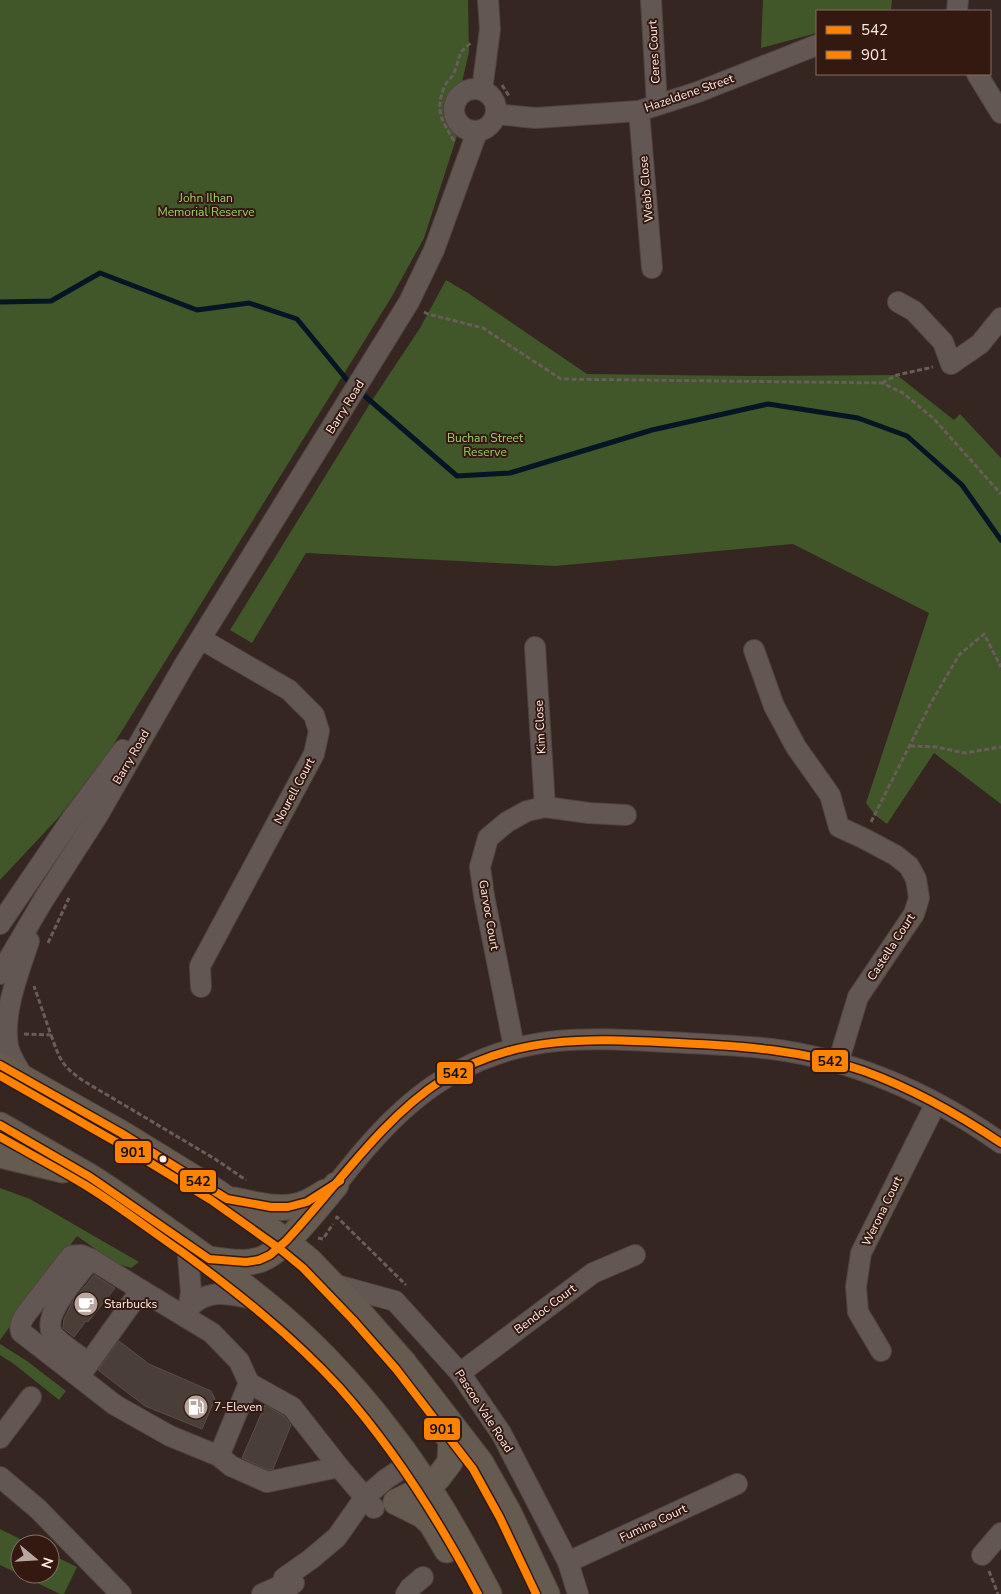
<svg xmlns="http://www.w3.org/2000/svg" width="1001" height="1594" font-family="'Nunito Sans',sans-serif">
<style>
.green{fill:#415629}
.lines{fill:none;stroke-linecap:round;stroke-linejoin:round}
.stream{stroke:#061524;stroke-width:5}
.building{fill:#4a3f38;stroke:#584e46}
.minor-casing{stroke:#514440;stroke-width:22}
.major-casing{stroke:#514440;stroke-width:27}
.path{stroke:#685d59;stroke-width:3;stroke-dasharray:5 2.5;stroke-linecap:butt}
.minor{stroke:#635754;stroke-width:20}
.major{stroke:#655b50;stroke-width:25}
.bus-1-casing{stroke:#331910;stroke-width:11}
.bus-2-casing{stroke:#331910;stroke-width:11}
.bus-1{stroke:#ff8200;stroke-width:8}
.bus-2{stroke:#ff8200;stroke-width:8}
.bus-dot{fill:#feece5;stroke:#331910;stroke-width:2}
.labels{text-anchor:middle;stroke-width:4;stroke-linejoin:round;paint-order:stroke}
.street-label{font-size:12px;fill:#feece5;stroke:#331910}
.park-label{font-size:12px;fill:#9dd06d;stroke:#331910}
.poi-label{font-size:12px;fill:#feece5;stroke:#331910;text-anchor:start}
.line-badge{stroke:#331910;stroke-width:2}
.pale-badge-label{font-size:14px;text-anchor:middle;font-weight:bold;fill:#111}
</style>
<rect width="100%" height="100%" fill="#352621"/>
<g class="green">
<polygon points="0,0 468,0 469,52 462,82 448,100 446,114 457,136 424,238 391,298 110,750 59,817 0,880"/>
<polygon points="763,0 892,0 891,11 817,11 817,33 761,48"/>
<polygon points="446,280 468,293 587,374 748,376 897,375 954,420 960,414 1001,458 1001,804 934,753 887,824 875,815 866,803 929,613 793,544 555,566 306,553 252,643 230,630 371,402 420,328"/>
<polygon points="0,1188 30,1199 139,1262 131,1268 115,1263 77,1236 0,1340"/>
<polygon points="0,1344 27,1361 66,1391 59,1400 14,1364 0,1355"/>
<polygon points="0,1529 30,1544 20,1544 20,1574 50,1574 50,1554 77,1567 64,1594 60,1594 0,1565"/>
</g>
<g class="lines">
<g class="stream">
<polyline points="0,302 51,301 100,273 197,310 249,303 297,319 352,386"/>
<polyline points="359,391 457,476 510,473 652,430 768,404 858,418 907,436 962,485 1001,540"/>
</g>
</g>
<g class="building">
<polygon points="94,1275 115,1288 88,1322 86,1321 74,1337 63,1328 64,1319 73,1301"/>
<polygon points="119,1341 149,1364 211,1391 215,1399 202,1429 145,1406 98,1370"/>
<polygon points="265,1405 284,1416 291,1425 273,1469 268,1470 242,1458"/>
</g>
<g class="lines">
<defs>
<g id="minor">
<polyline points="651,0 657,105"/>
<polyline points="957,11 958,0"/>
<polyline points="977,74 1001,113"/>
<circle cx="475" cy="110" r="21"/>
<polyline points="482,90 490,29 488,0"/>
<polyline points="639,111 652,268"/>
<polyline points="496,114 535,118 639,111 698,92 817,45"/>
<polyline points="898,302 914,311 943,342 951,364 980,344 1001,318"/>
<polyline points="201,639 289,690 314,715 319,731 314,754 200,966 201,987"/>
<polyline points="535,647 545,807"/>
<polyline points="754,650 774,706 796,747 830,795 839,827 863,838 895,855 909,866 916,879 919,898 914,914 858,997 838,1063"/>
<polyline points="0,924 73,817 123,750"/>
<polyline points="0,974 44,899 98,815 183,667 409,302 434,250 477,132"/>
<polyline points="514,1047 484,896 480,867 488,838 507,822 527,811 545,807 589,813 626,815"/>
<path d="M23,1077C18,1067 10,1057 8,1046C2,1013 19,972 29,941"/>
<path d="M336,1185C370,1141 410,1095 460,1070C531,1033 590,1038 667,1042C702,1044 737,1045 772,1049C855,1060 933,1095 1001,1143"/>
<polyline points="187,1244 191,1292 189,1306"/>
<polyline points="333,1284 395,1301 460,1373 501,1433 568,1562 578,1594"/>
<path d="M183,1315C203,1286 230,1293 260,1301"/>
<polyline points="881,1351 858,1312 856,1287 861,1253 936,1103"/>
<path d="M89,1363C80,1356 58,1343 52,1333C42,1313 79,1275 91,1259"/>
<polyline points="460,1373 593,1273 635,1255"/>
<path d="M79,1377L21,1332C19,1325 22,1320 26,1314L71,1256L81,1255L91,1259L141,1290"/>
<polyline points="249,1383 292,1407 339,1467"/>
<polyline points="0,1438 31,1397"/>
<polyline points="219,1456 249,1383 239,1361 212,1333 141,1290 79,1377 115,1405 170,1436 219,1456 231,1466 267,1482 339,1467 374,1508"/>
<polyline points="0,1477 38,1509 121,1594"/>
<polyline points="982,1555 1001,1533"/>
<polyline points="568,1562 737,1484"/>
<polyline points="282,1585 284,1578 311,1559 337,1537 365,1497 386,1479 412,1462"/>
<polyline points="262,1594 282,1585 290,1586 294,1583"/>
<polyline points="406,1594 410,1588 423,1577"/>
</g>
<g id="major">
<polyline points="0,1065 121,1133 217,1192 286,1241 310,1261 360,1313 404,1363 481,1463 509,1513 547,1594"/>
<path d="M0,1125C30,1142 59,1159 89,1176C118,1194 145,1214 173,1234C204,1256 235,1278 264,1302C310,1339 354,1386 390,1433C429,1483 460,1538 489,1594"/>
<polyline points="0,1155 63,1170"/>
<path d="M234,1200C258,1205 285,1213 308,1202C314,1199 320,1195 325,1192"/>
<path d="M209,1259C225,1261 244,1265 259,1260C283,1253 319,1205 336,1185"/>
<polyline points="396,1502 428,1486 438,1478 450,1462 451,1441 439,1423"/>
<polyline points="396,1502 422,1515 431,1523 447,1550"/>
</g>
</defs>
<use href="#minor" class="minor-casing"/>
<use href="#major" class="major-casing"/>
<g class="path">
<polyline points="502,85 509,96"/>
<path d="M454,141C443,122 435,112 443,90C445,83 451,79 454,73C461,57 455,55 471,43"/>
<polyline points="424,312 428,314 483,328 561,379 882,383 903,393 934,419 1001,494"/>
<polyline points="882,383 897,375 933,367"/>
<polyline points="910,746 936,747 965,753 1001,747"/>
<polyline points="871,822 932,701 959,655 984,634 1001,667"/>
<polyline points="48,943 69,898"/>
<polyline points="24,1034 51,1035 34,986"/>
<path d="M51,1035C60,1059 60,1064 82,1080L215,1159L246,1180"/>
<polyline points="336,1219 337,1217 406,1285"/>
<polyline points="318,1238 323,1239 333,1224"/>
<polyline points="989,1571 998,1594"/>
</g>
<use href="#minor" class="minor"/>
<use href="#major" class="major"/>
<defs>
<g id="bus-1">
<polyline points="0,1065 121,1133 227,1199 271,1207 288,1207 307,1202 340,1181"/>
<path d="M0,1125L90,1177L209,1259L246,1262L259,1260L270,1255L286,1241C336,1188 380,1120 442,1080C517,1033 595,1039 679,1043C743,1046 804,1050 864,1071C913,1089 958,1114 1001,1143"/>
</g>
<g id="bus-2">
<polyline points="0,1076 116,1142 211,1200 280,1249 303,1268 353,1320 396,1369 473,1469 500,1518 536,1594"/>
<path d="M0,1137C28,1153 57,1168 85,1185C119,1206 150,1230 182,1252C238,1293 292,1336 339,1387C395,1450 439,1520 478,1594"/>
</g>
</defs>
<use href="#bus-1" class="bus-1-casing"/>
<use href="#bus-2" class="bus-2-casing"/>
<use href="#bus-1" class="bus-1"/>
<use href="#bus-2" class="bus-2"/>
</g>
<defs>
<symbol id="cafe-disc" viewBox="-11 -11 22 22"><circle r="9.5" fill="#b8a7a0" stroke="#331910"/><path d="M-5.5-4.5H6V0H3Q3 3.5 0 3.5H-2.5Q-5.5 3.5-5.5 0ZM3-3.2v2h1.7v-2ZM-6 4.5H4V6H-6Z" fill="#fff"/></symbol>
<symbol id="fuel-disc" viewBox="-11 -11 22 22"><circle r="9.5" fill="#b8a7a0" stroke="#331910"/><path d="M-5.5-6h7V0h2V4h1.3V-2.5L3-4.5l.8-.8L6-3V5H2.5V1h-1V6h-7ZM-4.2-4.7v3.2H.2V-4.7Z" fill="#fff"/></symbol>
</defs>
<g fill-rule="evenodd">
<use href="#cafe-disc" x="72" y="1290" width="28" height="28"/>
<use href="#fuel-disc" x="182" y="1393" width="28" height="28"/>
</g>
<circle class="bus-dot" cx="163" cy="1159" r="4.5"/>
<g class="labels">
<g class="street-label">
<text transform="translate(654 52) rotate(-93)" y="4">Ceres Court</text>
<text transform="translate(689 93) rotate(-19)" y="4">Hazeldene Street</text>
<text transform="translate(646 189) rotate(-95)" y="4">Webb Close</text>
<text transform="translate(345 407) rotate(-58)" y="4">Barry Road</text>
<text transform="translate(540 727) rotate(-93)" y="4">Kim Close</text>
<text transform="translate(131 757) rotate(-60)" y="4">Barry Road</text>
<text transform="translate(294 791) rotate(-62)" y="4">Nourell Court</text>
<text transform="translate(489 915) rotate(80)" y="4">Garvoc Court</text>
<text transform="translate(891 947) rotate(-57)" y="4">Castella Court</text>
<text transform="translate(882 1211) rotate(-64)" y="4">Werona Court</text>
<text transform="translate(545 1309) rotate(-37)" y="4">Bendoc Court</text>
<text transform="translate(484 1411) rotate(57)" y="4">Pascoe Vale Road</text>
<text transform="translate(653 1523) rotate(-25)" y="4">Fumina Court</text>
</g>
<g class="park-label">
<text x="206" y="202">John Ilhan<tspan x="206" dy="14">Memorial Reserve</tspan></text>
<text x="485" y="442">Buchan Street<tspan x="485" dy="14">Reserve</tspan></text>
</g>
<g class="poi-label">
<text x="104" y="1308">Starbucks</text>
<text x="214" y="1411">7-Eleven</text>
</g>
</g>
<g class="line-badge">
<rect x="811" y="1049" width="38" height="24" rx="5" fill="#ff8200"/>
<rect x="436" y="1061" width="38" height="24" rx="5" fill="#ff8200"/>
<rect x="114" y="1140" width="38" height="24" rx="5" fill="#ff8200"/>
<rect x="179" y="1169" width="38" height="24" rx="5" fill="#ff8200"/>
<rect x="423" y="1417" width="38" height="24" rx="5" fill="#ff8200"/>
</g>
<g class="pale-badge-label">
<text x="830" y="1066">542</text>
<text x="455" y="1078">542</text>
<text x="133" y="1157">901</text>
<text x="198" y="1186">542</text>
<text x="442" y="1434">901</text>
</g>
<rect x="816" y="10" width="175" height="65" fill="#331910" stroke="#846d65"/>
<rect x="826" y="26" width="25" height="8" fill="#ff8200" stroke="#846d65"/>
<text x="861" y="35" font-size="15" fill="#feece5">542</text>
<rect x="826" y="51" width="25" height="8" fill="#ff8200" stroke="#846d65"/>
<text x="861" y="60" font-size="15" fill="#feece5">901</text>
<g transform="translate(35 1559) rotate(108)"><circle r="24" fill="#331910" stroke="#846d65"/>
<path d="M0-4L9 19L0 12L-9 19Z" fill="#b8a7a0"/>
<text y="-8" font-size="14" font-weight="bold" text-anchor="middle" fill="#feece5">N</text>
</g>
</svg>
